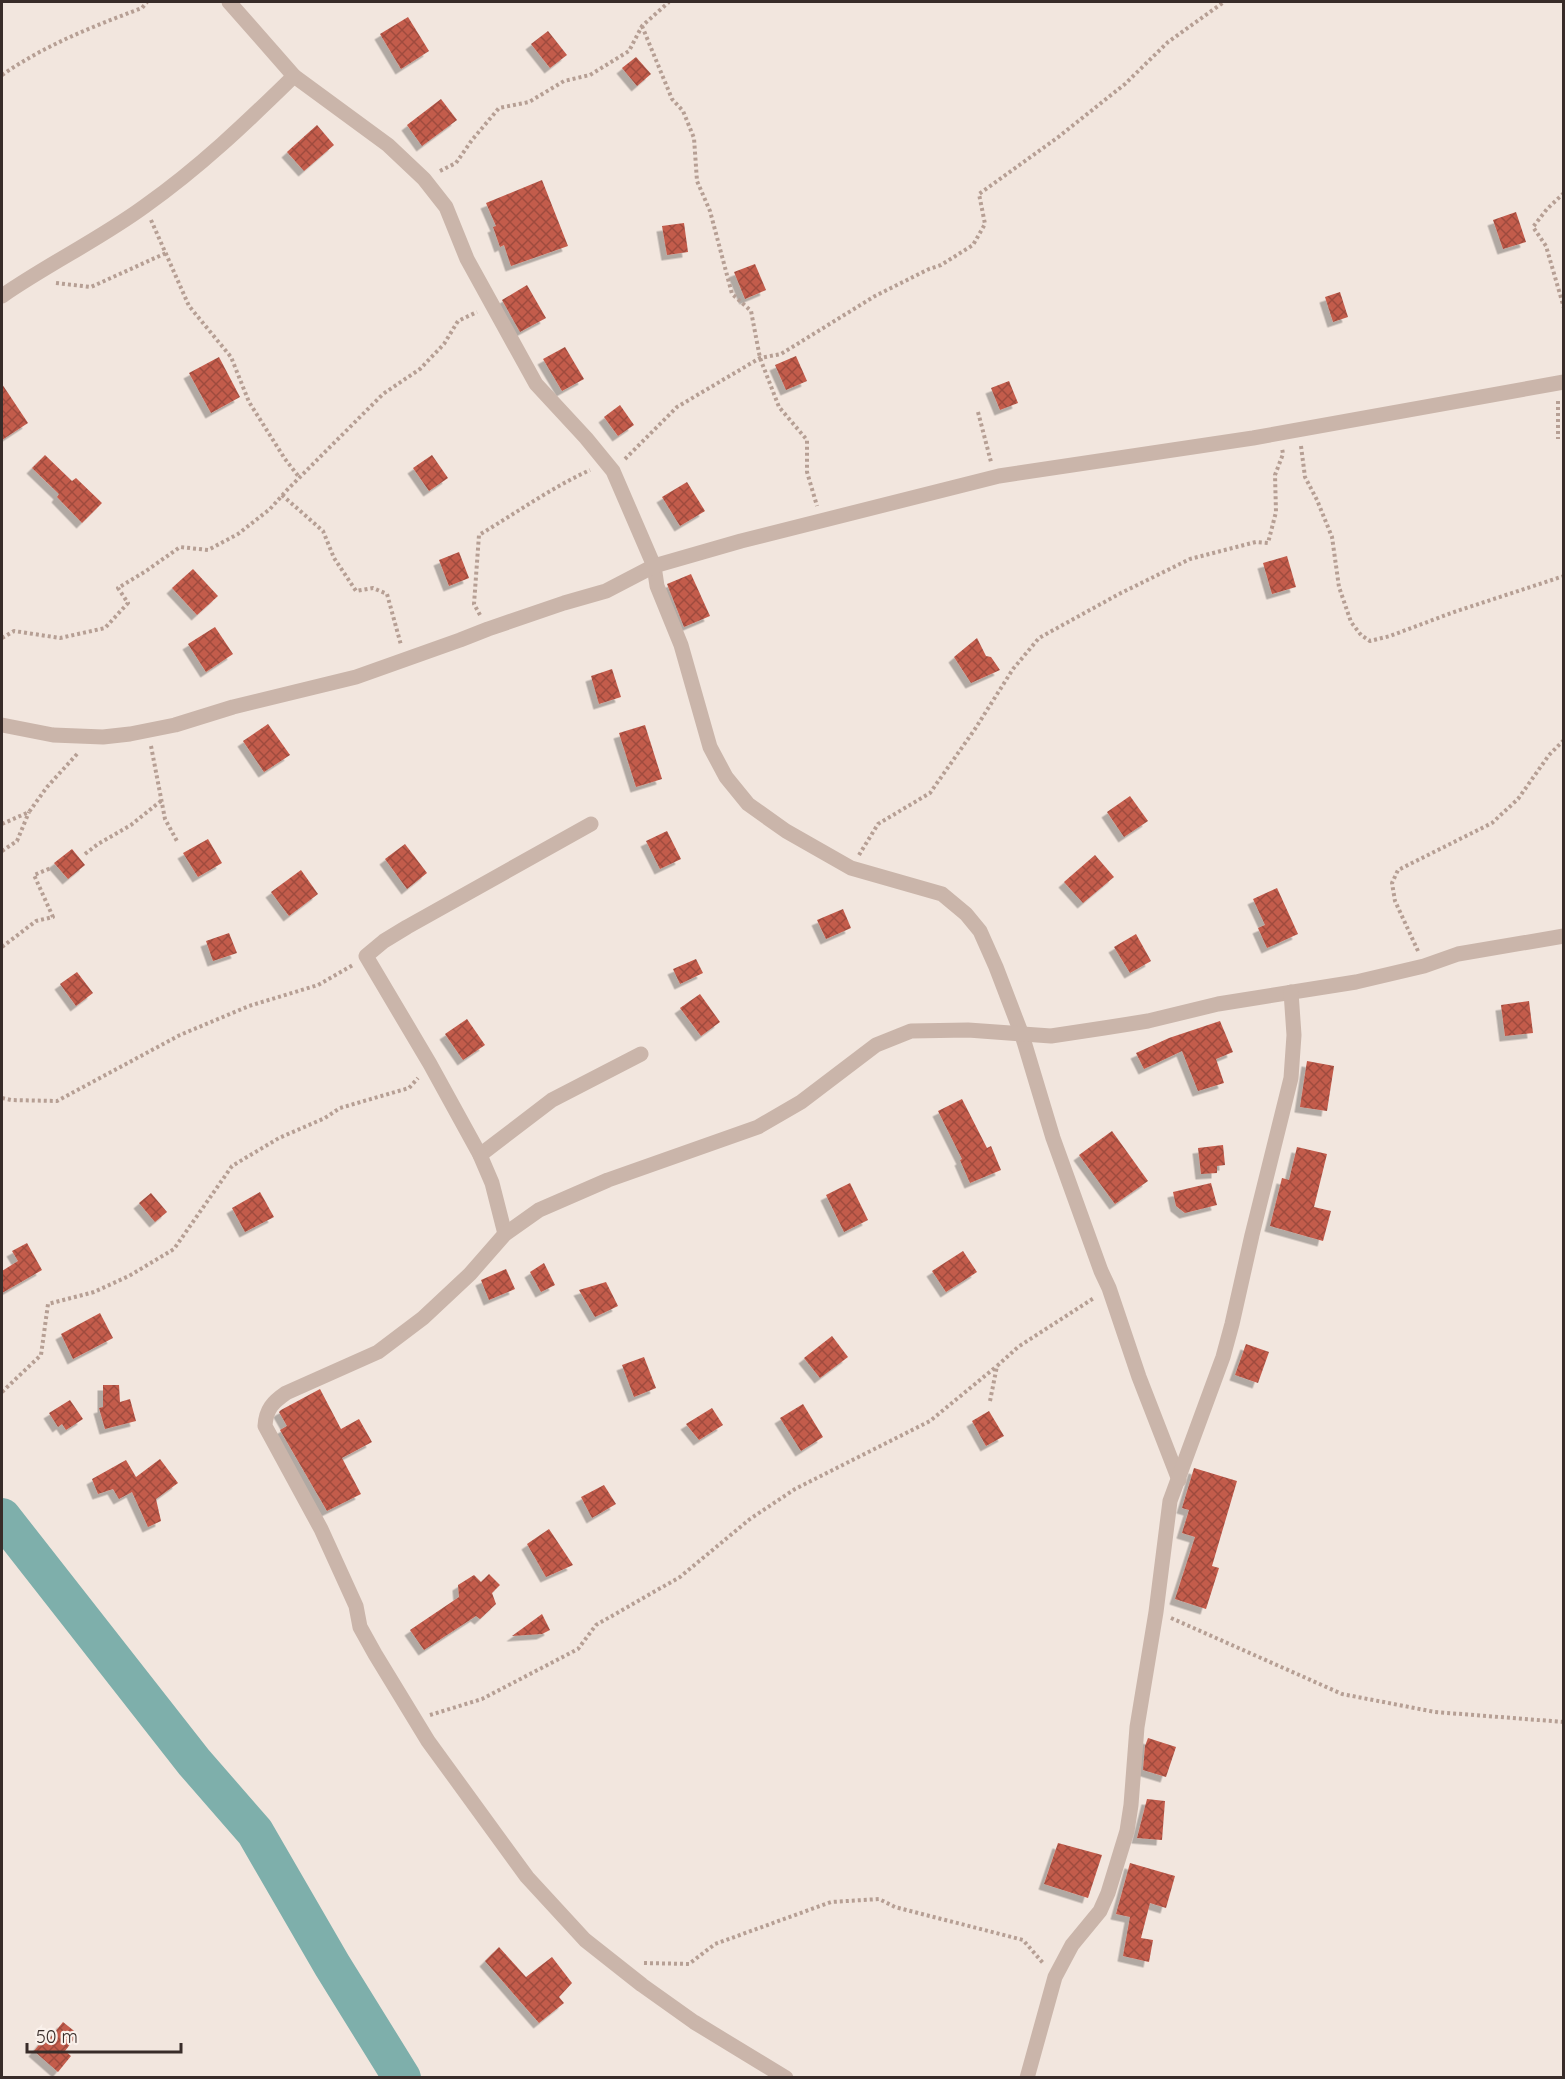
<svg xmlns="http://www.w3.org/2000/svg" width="1565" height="2079" font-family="Quicksand,sans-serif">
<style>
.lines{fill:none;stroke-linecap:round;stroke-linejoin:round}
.river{stroke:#7eafab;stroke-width:38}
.building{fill:url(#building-cross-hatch);filter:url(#shadow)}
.path{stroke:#b69f94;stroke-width:4;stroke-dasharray:3 3;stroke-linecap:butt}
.minor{stroke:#cab5aa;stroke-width:15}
</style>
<defs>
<pattern id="building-cross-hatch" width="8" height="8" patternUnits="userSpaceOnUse" patternTransform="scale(1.5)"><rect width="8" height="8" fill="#c35b4b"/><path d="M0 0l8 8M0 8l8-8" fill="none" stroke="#9f4b3e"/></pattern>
<filter id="shadow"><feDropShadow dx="-5.5" dy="5.5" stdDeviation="0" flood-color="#0004"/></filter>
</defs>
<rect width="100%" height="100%" fill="#f2e6de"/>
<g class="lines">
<polyline class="river" points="2,1517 194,1762 255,1832 332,1965 402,2078"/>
</g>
<g class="building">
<polygon points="408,17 429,51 401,69 380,34"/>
<polygon points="548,31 567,55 550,68 531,44"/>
<polygon points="636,57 651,74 637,86 622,68"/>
<polygon points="441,99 457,120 422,146 407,125"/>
<polygon points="317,125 334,145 304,171 287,152"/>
<polygon points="542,180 568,246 511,266 504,245 500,247 493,227 496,226 486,203"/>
<polygon points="1516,212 1526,242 1503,249 1493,220"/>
<polygon points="684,223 688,252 667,255 662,226"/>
<polygon points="755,264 766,290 745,299 734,272"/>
<polygon points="527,285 546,318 520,332 502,300"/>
<polygon points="1340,292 1348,317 1333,322 1325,297"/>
<polygon points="565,347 584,379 562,391 543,359"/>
<polygon points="796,356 807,381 786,390 775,365"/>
<polygon points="219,357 240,397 211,413 189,373"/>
<polygon points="1009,381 1018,403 1000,410 991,388"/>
<polygon points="2,384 28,423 2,440"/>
<polygon points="620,405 634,425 618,436 604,417"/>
<polygon points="45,455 72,481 76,478 102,503 82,523 57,497 59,494 32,468"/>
<polygon points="432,455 448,478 429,491 413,468"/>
<polygon points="687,482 705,511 680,526 662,497"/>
<polygon points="459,552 469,578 449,586 439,560"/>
<polygon points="1287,556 1296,587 1272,594 1263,563"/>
<polygon points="193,569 218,596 197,615 172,588"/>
<polygon points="691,574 710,616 684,627 667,584"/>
<polygon points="215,627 233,654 206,672 188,644"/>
<polygon points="977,638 986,656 991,657 1000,670 971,683 954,657"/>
<polygon points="612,669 621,697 599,704 591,676"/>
<polygon points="268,724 290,755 264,772 243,741"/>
<polygon points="645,725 662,779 636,787 619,733"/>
<polygon points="1130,796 1148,821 1124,837 1107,812"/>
<polygon points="667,831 681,859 660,869 646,841"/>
<polygon points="208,839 222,863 198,877 183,853"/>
<polygon points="405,844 427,873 407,889 385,859"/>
<polygon points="72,849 85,865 68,879 54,863"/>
<polygon points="1095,855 1114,877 1083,903 1064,882"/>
<polygon points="301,870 318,894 289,916 271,892"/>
<polygon points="1277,888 1298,934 1267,948 1258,928 1265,925 1253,899"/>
<polygon points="843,909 851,928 826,939 817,920"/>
<polygon points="229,933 237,953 213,961 206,941"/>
<polygon points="1136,934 1151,961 1130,973 1114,947"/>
<polygon points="696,959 703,973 680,984 673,969"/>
<polygon points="77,972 93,993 76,1006 60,984"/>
<polygon points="700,994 720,1022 701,1036 680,1008"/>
<polygon points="1529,1001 1533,1033 1505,1036 1501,1005"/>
<polygon points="467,1019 485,1045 463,1060 445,1034"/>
<polygon points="1220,1021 1233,1052 1216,1059 1224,1083 1198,1091 1182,1051 1144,1069 1136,1053 1169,1038"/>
<polygon points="1307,1061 1334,1066 1327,1111 1300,1107"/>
<polygon points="962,1099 987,1148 991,1146 1001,1170 970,1183 960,1160 962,1159 938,1111"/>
<polygon points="1112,1131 1148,1181 1115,1204 1079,1155"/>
<polygon points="1223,1145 1225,1165 1217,1166 1217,1173 1201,1174 1198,1148"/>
<polygon points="1297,1147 1327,1154 1314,1207 1331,1211 1323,1241 1270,1226 1282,1178 1289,1180"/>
<polygon points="850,1183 868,1220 844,1232 826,1195"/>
<polygon points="1211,1183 1217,1205 1185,1213 1176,1206 1173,1192"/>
<polygon points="260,1192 274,1217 245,1232 232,1208"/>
<polygon points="151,1193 167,1212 155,1222 139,1203"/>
<polygon points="27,1243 42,1270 2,1293 2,1271 18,1261 12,1251"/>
<polygon points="963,1251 977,1272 946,1292 932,1271"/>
<polygon points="544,1263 555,1285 541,1292 530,1272"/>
<polygon points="506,1269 515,1289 489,1300 481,1280"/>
<polygon points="606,1282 618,1306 595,1317 579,1290"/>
<polygon points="100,1313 113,1338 73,1359 61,1334"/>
<polygon points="832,1336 848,1357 820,1378 804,1358"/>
<polygon points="1246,1344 1269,1352 1258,1383 1235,1375"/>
<polygon points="644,1357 656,1388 634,1397 622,1365"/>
<polygon points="103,1385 119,1385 120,1402 130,1399 136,1421 105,1429 99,1408 103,1407"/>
<polygon points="320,1389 341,1429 359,1419 372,1442 342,1458 361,1494 327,1511 280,1430 287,1426 279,1412 281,1410"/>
<polygon points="70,1400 83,1419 66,1430 62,1424 58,1427 49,1413"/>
<polygon points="803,1404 823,1437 801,1451 780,1418"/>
<polygon points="712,1408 723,1425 699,1440 686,1424"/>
<polygon points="989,1411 1004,1436 986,1446 972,1421"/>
<polygon points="160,1459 178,1483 156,1499 161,1521 148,1527 132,1492 119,1499 113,1489 98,1494 92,1479 126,1460 136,1477"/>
<polygon points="1194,1468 1237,1481 1212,1566 1219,1568 1206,1609 1175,1599 1195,1537 1182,1533 1189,1510 1182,1508"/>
<polygon points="604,1485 616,1504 592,1518 581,1497"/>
<polygon points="549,1529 573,1565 546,1577 527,1544"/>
<polygon points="489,1574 500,1585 492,1593 496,1604 480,1619 476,1616 424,1650 410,1630 459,1597 458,1585 474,1575 481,1582"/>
<polygon points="542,1614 550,1630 542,1634 512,1636"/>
<polygon points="1148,1738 1176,1747 1166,1777 1143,1770 1145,1746"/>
<polygon points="1147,1799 1165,1801 1162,1840 1137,1838"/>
<polygon points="1058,1843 1102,1855 1088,1898 1044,1884"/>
<polygon points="1130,1863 1175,1876 1166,1908 1150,1903 1141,1938 1153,1940 1149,1962 1123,1956 1130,1917 1116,1914"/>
<polygon points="499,1947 526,1977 552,1957 572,1983 559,1997 564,2003 539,2023 485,1961"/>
<polygon points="63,2022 78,2034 65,2051 71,2056 58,2072 34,2051 47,2035 50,2038"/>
</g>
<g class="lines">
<g class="path">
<polyline points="642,26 672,99 683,111 694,138 697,181 710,211 732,294 751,311 760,358 779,407 807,440 807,472 817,506"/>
<path d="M2,75C45,45 94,26 142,8L147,2"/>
<polyline points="440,171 456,163 472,140 499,108 529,102 564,81 590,75 629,51 642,26 669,2"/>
<polyline points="1564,193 1547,209 1533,227 1546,246 1564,308"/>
<polyline points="151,220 189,306 231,357 249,402 285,459 299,477"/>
<polyline points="56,283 91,287 166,253"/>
<polyline points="1558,401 1558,439"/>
<polyline points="978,412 991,462"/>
<polyline points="1301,446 1305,477 1317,500 1332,537 1339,587 1351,622 1361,635 1370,641 1390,636 1454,612 1564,576"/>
<polyline points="625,459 677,407 760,358 781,354 875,296 929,269 941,265 973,245 985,224 979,194 1057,138 1125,84 1168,42 1224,2"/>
<polyline points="282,495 323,531 334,558 356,591 373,588 387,594 401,645"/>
<path d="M480,615L474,604L479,535C516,513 551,488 590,470"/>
<polyline points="2,638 14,631 60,638 105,628 128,603 118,588 146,571 180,547 208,550 238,534 270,509 287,490 383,394 420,369 444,344 458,321 477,312"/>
<polyline points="151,746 165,819 178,843"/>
<polyline points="2,824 29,812 47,787 78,753"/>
<polyline points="2,851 17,841 29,812"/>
<polyline points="85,854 98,844 131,825 161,801"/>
<polyline points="859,855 878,824 930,793 975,729 1013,669 1039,638 1119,594 1190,559 1256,542 1268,543 1276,512 1275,475 1283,454 1282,448"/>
<polyline points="2,947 36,921 53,917 34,875 51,868"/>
<polyline points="1418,951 1395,901 1392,883 1398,870 1492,823 1518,799 1549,755 1564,740"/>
<polyline points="2,1098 11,1100 57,1101 180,1035 249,1006 318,985 353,965"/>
<polyline points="2,1392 41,1355 48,1304 94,1292 129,1276 174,1249 232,1166 279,1138 325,1118 340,1108 409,1088 418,1078"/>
<polyline points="990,1401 997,1366 1018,1347 1094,1298"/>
<polyline points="1171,1618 1342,1694 1435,1712 1564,1722"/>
<polyline points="430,1715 482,1699 578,1649 596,1625 680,1577 750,1519 795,1489 930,1421 997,1366"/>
<polyline points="644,1963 689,1964 715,1944 831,1902 879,1899 895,1907 1023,1940 1043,1963"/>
</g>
<g class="minor">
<polyline points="229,2 294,76 388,145 424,179 446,207 467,259 536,384 586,438 613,471 654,566 657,586 681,645 710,747 726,777 748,804 786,831 851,868 942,894 966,914 980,931 996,967 1022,1035 1053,1138 1101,1271 1109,1288 1139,1377 1179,1480"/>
<path d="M2,296C48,264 100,239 145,206C200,167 246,123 294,76"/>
<polyline points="2,725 53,735 103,737 130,734 175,725 233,707 356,677 460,640 488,629 564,603 606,591 654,566 741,541 999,476 1253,438 1564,382"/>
<polyline points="480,1155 552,1100 641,1054"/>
<polyline points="505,1234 492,1183 480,1155 430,1064 366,956 384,941 407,927 591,824"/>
<path d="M786,2078L694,2022L642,1985L585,1940L527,1877L428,1741L375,1654L360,1627L356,1606L321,1529L265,1426C266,1409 273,1402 286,1393L378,1352L423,1318L470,1274L505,1234L539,1210L608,1180L758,1127L801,1102L876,1045L911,1031L968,1030L1051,1036L1104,1028L1148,1021L1218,1004L1356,982L1424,966L1458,954L1564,936"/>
<polyline points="1027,2078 1055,1977 1072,1945 1100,1911 1108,1893 1127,1831 1131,1805 1137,1727 1156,1612 1170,1501 1223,1357 1232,1324 1252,1235 1291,1078 1294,1035 1291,992"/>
</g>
</g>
<rect width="1565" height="2079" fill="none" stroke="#382c29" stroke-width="6"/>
<path d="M27 2043v9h154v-9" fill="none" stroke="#382c29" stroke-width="3"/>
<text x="36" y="2043" font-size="18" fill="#382c29" stroke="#faf1eb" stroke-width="4.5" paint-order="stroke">50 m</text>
</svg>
